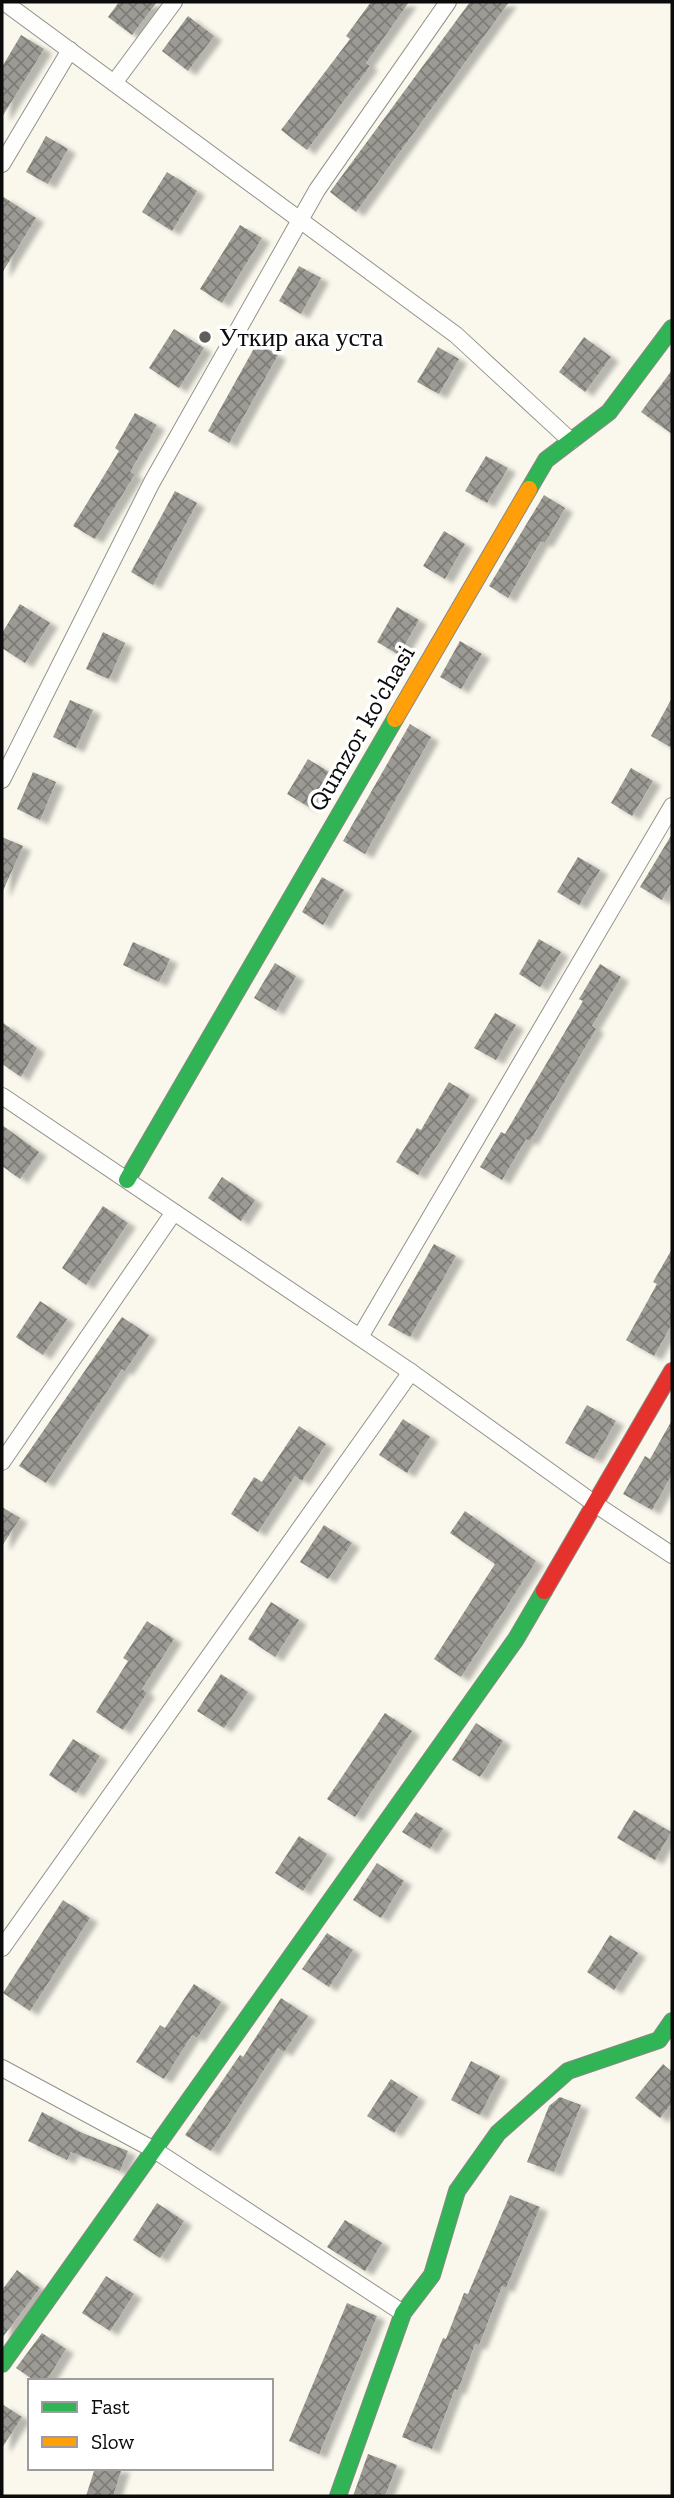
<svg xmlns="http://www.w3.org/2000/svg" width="674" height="2498" font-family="'Zilla Slab',serif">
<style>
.building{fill:url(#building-cross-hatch);filter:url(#shadow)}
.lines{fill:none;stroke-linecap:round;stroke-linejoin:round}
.street-casing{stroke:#93928d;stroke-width:18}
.fast-casing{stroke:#898883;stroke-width:18}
.slow-casing{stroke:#898883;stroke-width:18}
.jam-casing{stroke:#898883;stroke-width:18}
.street{stroke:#fefefc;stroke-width:16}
.fast{stroke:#30b455;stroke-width:16}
.slow{stroke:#ff9f0a;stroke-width:16}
.jam{stroke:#e5322d;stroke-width:16}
.poi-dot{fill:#5f5e5a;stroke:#fff;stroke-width:2.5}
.labels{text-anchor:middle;stroke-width:7;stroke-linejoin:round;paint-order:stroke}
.poi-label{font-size:26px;fill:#0b0b0b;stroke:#fff;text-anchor:start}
.street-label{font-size:26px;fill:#0b0b0b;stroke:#fff}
</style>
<defs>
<pattern id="building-cross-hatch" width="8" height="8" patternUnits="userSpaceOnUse" patternTransform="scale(1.75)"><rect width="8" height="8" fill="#9c9a94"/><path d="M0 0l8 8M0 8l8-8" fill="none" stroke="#7d7c77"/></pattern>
<filter id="shadow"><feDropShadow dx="8" dy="4.5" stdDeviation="2" flood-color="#0004"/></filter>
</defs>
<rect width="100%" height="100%" fill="#faf8ed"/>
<g class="building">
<polygon points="119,2 157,2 132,35 108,17"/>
<polygon points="371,2 409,2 366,63 370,66 307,150 281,130 350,39 346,36"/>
<polygon points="470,2 509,2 356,212 330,192"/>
<polygon points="188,16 214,36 188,71 162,51"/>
<polygon points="21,35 44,49 2,117 2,67"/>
<polygon points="46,136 68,149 48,184 26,172"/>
<polygon points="167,172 197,191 172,231 142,212"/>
<polygon points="2,196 36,218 2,273"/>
<polygon points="240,225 262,238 222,303 200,289"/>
<polygon points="299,266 321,278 301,314 279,301"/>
<polygon points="174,329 204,348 179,388 149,368"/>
<polygon points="584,337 611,357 585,392 559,372"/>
<polygon points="257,343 278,355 229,443 208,431"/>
<polygon points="438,347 459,359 439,394 417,382"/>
<polygon points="672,370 672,434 641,412"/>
<polygon points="135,413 157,425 130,472 135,474 95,539 73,526 119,451 115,448"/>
<polygon points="486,456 508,468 487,503 465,491"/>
<polygon points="175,491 197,503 153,585 131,572"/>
<polygon points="544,495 565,508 545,543 541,541 508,598 489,586"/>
<polygon points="444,531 465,544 445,579 423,566"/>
<polygon points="20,604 50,623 25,663 2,648 2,633"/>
<polygon points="397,607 419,620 399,655 377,642"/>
<polygon points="103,632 125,643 109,679 86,669"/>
<polygon points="460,641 482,654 461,689 440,677"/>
<polygon points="672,698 672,748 651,736"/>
<polygon points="70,700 93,710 76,748 53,737"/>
<polygon points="410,724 431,737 365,854 343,841"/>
<polygon points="308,759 329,772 309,807 287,794"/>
<polygon points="631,768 653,781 632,816 611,803"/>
<polygon points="33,772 56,782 40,820 17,809"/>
<polygon points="672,834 672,882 662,900 640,887"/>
<polygon points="2,837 23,846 2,893"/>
<polygon points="578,857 600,870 579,905 557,892"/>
<polygon points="322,877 344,890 323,925 302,912"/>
<polygon points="539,939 561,952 540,987 519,974"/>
<polygon points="133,942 170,959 159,982 123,965"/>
<polygon points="275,963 296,976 276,1011 254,998"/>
<polygon points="600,964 621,977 592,1026 596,1029 575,1064 530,1141 526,1139 502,1180 480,1167 501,1132 505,1134 583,1001 579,999"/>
<polygon points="495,1013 516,1025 496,1060 474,1048"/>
<polygon points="2,1022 37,1048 21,1077 2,1064"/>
<polygon points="449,1082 470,1095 418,1175 396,1162 417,1128 421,1130"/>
<polygon points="2,1125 39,1152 20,1179 2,1166"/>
<polygon points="222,1177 255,1200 241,1221 208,1198"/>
<polygon points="103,1206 128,1223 86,1285 62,1268"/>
<polygon points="434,1244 456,1256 410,1337 388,1325"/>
<polygon points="672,1249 672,1324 654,1356 626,1340 657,1284 653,1282"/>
<polygon points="40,1301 67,1319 43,1355 16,1337"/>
<polygon points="122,1317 149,1335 125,1371 122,1369 46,1483 19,1466"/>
<polygon points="587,1405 616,1421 594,1459 565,1443"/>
<polygon points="403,1419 430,1437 407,1473 379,1455"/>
<polygon points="672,1420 672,1474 652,1510 623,1494 645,1456 650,1459"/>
<polygon points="299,1426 326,1444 302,1481 295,1476 258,1532 231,1514 254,1477 262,1482"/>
<polygon points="2,1507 20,1518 2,1546"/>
<polygon points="465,1511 536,1561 461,1677 434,1659 495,1564 450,1533"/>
<polygon points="324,1525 352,1543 328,1579 300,1562"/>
<polygon points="271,1602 299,1620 275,1657 248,1639"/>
<polygon points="147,1621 174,1639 142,1689 147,1693 123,1730 96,1712 128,1661 123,1658"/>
<polygon points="221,1674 248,1692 224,1728 197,1711"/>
<polygon points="385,1713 412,1731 355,1817 327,1799"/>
<polygon points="476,1723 503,1741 480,1777 452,1760"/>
<polygon points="73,1739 100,1756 76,1793 49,1775"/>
<polygon points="634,1810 671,1832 655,1860 617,1838"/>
<polygon points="416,1812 443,1829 430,1849 402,1832"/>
<polygon points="299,1836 327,1854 303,1891 275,1873"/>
<polygon points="377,1863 404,1881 381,1918 353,1900"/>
<polygon points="63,1900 90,1918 30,2011 3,1993"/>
<polygon points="327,1933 353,1950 329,1987 302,1969"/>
<polygon points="610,1935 638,1953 614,1990 587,1972"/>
<polygon points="194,1984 221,2002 197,2038 192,2035 164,2079 136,2062 160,2025 165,2028"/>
<polygon points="281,1998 308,2016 284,2052 278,2048 211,2151 185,2135 240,2055 243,2057"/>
<polygon points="471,2061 500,2076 480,2115 451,2100"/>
<polygon points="663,2064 672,2072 672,2103 660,2118 635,2098"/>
<polygon points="391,2079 418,2097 394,2133 367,2116"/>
<polygon points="560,2097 581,2105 554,2172 527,2162 549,2106"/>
<polygon points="42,2112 80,2132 128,2151 120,2171 71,2152 67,2160 28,2141"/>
<polygon points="510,2195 540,2207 506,2288 502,2286 479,2345 475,2344 458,2390 455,2389 432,2449 402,2437 443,2338 446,2339 464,2293 468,2294"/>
<polygon points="157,2203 184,2221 160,2258 133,2240"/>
<polygon points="345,2220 382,2243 365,2271 327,2247"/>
<polygon points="17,2270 40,2288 2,2338 2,2290"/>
<polygon points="106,2276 134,2294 110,2331 82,2313"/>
<polygon points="347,2303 377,2316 319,2454 289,2441"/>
<polygon points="42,2333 66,2349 46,2381 35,2381 16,2368"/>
<polygon points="2,2404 22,2417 2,2448"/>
<polygon points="368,2454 397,2465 385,2496 353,2496"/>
<polygon points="95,2468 122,2468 113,2496 86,2496"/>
</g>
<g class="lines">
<defs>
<g id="street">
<polyline points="4,2 456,335 571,441"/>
<polyline points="114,83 174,2"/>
<polyline points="2,164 70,50"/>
<polyline points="2,780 152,482 317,190 448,2"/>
<polyline points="2,1096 411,1372 595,1504 672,1555"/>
<polyline points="360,1337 672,806"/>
<polyline points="2,1462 174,1212"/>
<polyline points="2,1948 411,1372"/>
<polyline points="2,2068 156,2151 403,2313"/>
</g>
<g id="fast">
<polyline points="529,489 546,460 609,412 672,328"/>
<polyline points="127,1180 395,719"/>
<polyline points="2,2364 516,1639 544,1591"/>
<polyline points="338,2496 403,2313 432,2275 457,2191 498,2133 568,2071 659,2040 672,2021"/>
</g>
<polyline id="slow" points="395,719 529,489"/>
<polyline id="jam" points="544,1591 672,1371"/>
</defs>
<use href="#street" class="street-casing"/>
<use href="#fast" class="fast-casing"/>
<use href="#slow" class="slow-casing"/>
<use href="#jam" class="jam-casing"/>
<use href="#street" class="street"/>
<use href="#fast" class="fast"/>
<use href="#slow" class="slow"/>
<use href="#jam" class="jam"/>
</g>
<circle class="poi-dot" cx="205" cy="337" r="7"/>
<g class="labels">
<g class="poi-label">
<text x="219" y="346">Уткир ака уста</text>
</g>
<g class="street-label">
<text transform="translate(361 728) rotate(-60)" y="9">Qumzor ko'chasi</text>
</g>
</g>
<rect width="674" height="2498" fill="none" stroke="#0b0b0b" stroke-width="7"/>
<rect x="28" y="2379" width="245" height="91" fill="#ffffff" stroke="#9d9d9d" stroke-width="2"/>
<rect x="42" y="2402" width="35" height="10" fill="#30b455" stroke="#9d9d9d" stroke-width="2"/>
<text x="91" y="2414" font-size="21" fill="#0b0b0b">Fast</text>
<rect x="42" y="2437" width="35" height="10" fill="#ff9f0a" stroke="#9d9d9d" stroke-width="2"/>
<text x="91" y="2449" font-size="21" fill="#0b0b0b">Slow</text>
</svg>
